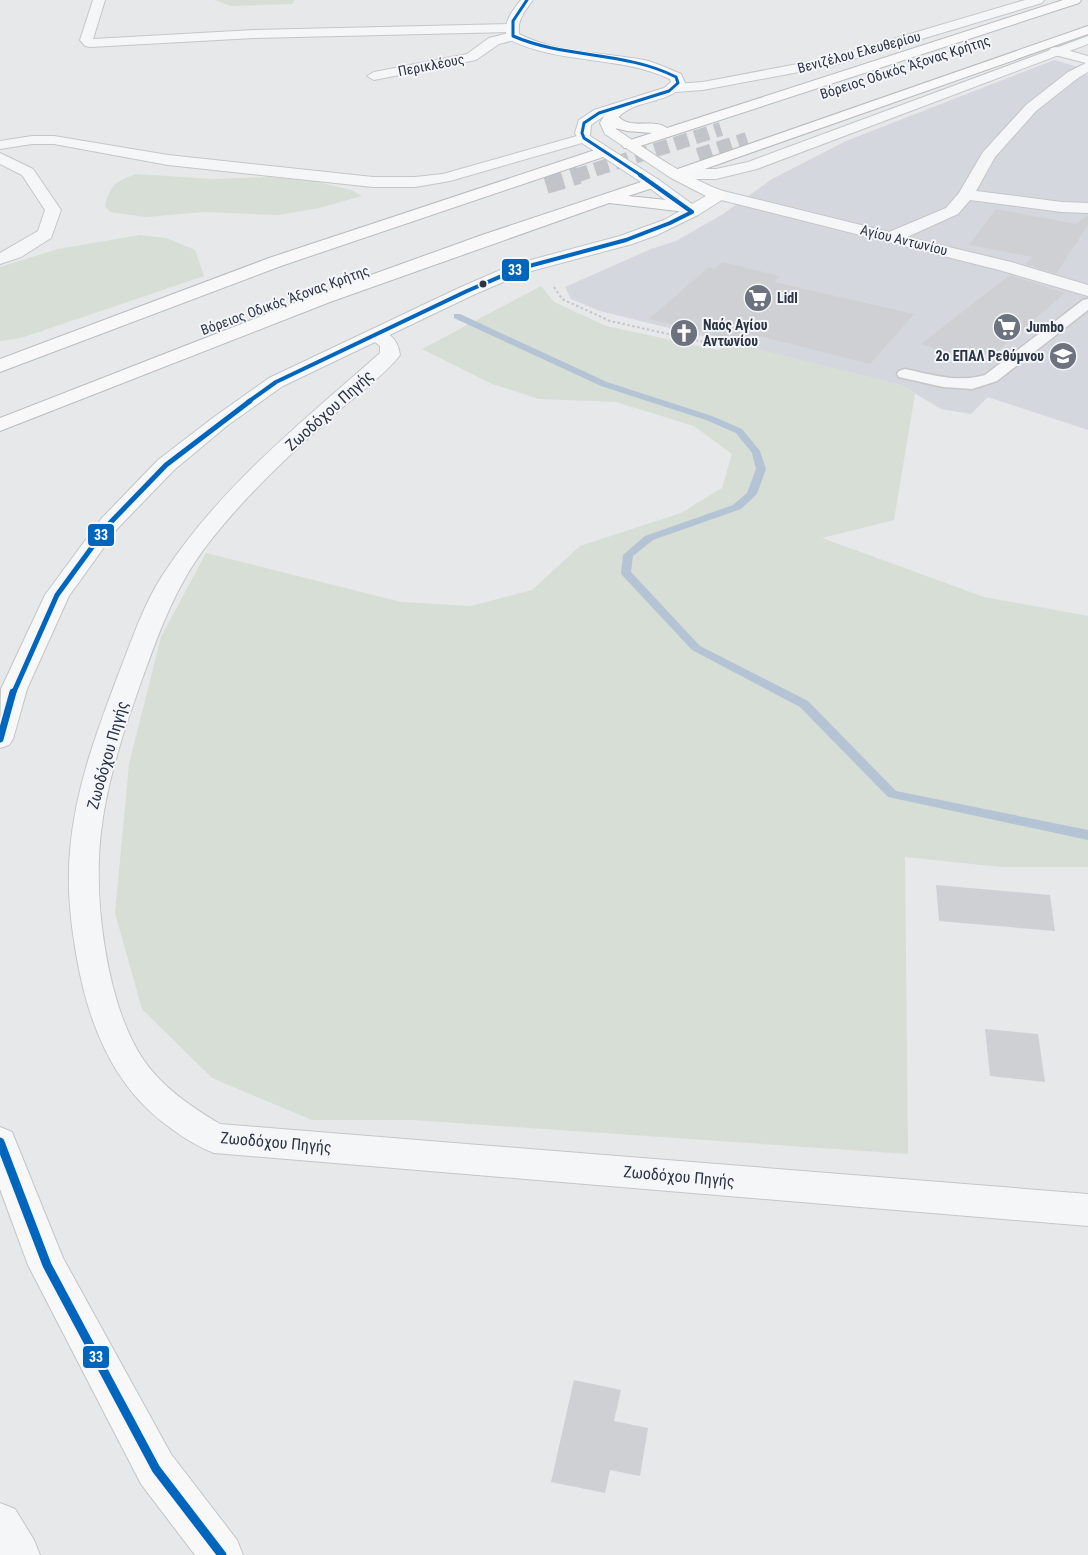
<svg xmlns="http://www.w3.org/2000/svg" width="1088" height="1555" font-family="'Roboto Condensed',sans-serif">
<style>
.built{fill:#d4d7dd}
.green{fill:#d6ded6}
.lines{fill:none;stroke-linecap:round;stroke-linejoin:round}
.stream{fill:#b4c4d5;fill-rule:evenodd}
.building{fill:#ced0d3}
.motorway-tunnel-far1{stroke:#c1c4c9;stroke-width:14;stroke-dasharray:14 7;stroke-linecap:butt}
.motorway-tunnel{stroke:#c1c4c9;stroke-width:18;stroke-dasharray:18 9;stroke-linecap:butt}
.service-casing{stroke:#c4c6c8;stroke-width:3}
.minor-casing{stroke:#c4c6c8;stroke-width:2}
.tertiary-casing{stroke:#c4c6c8;stroke-width:2}
.primary-casing{stroke:#c2c5c8;stroke-width:2}
.motorway-casing{stroke:#b8bbbf;stroke-width:2}
.path{stroke:#c5c6ca;stroke-width:2;stroke-dasharray:2.5 2.5;stroke-linecap:butt}
.service{fill:#f5f6f7;fill-rule:evenodd}
.minor{fill:#f5f6f7;fill-rule:evenodd}
.tertiary{fill:#f5f6f7;fill-rule:evenodd}
.primary{fill:#f8f8f8;fill-rule:evenodd}
.motorway{fill:#f8f8f8;fill-rule:evenodd}
.bus-1-far4-casing{stroke:#f4f6f9;stroke-width:5}
.bus-1-far3-casing{stroke:#f4f6f9;stroke-width:6}
.bus-1-far2-casing{stroke:#f4f6f9;stroke-width:8}
.bus-1-far1-casing{stroke:#f4f6f9;stroke-width:11}
.bus-1-casing{stroke:#f4f6f9;stroke-width:12}
.bus-1-far4{stroke:#0065bd;stroke-width:3}
.bus-1-far3{stroke:#0065bd;stroke-width:4}
.bus-1-far2{stroke:#0065bd;stroke-width:5}
.bus-1-far1{stroke:#0065bd;stroke-width:7}
.bus-1{stroke:#0065bd;stroke-width:9}
.bus-dot{fill:#2b3445;stroke:#f4f6f9;stroke-width:2}
.labels{text-anchor:middle;stroke-width:4;stroke-linejoin:round;paint-order:stroke}
.far-street-label{font-size:14px;fill:#2b3445;stroke:#f4f6f9}
.far-poi-label{font-size:14px;font-weight:bold;fill:#2b3445;stroke:#f4f6f9;text-anchor:start}
.street-label{font-size:16px;fill:#2b3445;stroke:#f4f6f9}
.line-badge{stroke:#f4f6f9;stroke-width:2}
.badge-label{font-size:14px;text-anchor:middle;font-weight:bold;fill:#fff}
</style>
<rect width="100%" height="100%" fill="#e6e8ea"/>
<polygon class="built" points="1054,60 1078,67 1070,71 1088,75 1088,430 988,397 971,414 941,409 901,385 600,311 571,299 565,287 651,249 676,241 723,214 772,179 846,141"/>
<g class="green">
<polygon points="214,0 295,0 292,4 231,6"/>
<path d="M136,174L212,179L267,177L313,181L351,190L362,196L319,208L278,215L204,212L146,217L110,212L105,206C111,184 115,182 136,174Z"/>
<polygon points="140,235 166,238 195,250 204,276 21,338 0,341 0,267 58,249"/>
<polygon points="541,286 554,302 606,326 718,350 729,342 901,385 915,394 894,520 822,538 984,597 1088,616 1088,867 1001,867 905,857 908,1154 413,1120 312,1120 212,1078 142,1009 115,913 129,764 161,637 206,553 401,602 471,606 532,590 580,546 681,513 722,488 732,454 694,426 616,402 539,399 492,384 422,349"/>
</g>
<g class="lines">
<polygon class="stream" points="454,314 460,314 607,382 712,416 742,429 760,451 766,469 757,494 741,509 653,540 633,556 631,572 700,646 808,701 896,791 1088,830 1088,840 888,797 800,707 692,650 622,575 621,573 623,555 645,536 733,505 747,493 756,469 752,453 736,433 706,420 601,386 454,318"/>
</g>
<g class="building">
<polygon points="996,209 1076,224 1088,215 1088,225 1056,274 1025,264 1033,257 969,245"/>
<polygon points="722,262 780,276 774,282 914,314 870,364 751,334 742,342 649,319 709,267 715,269"/>
<polygon points="1010,275 1065,293 982,364 921,344"/>
<polygon points="936,885 1050,895 1055,931 939,921"/>
<polygon points="985,1029 1038,1034 1045,1082 990,1076"/>
<polygon points="574,1380 621,1390 614,1421 648,1428 640,1476 610,1470 605,1493 551,1482"/>
</g>
<g class="lines">
<g class="motorway-tunnel-far1">
<polyline points="698,155 747,139"/>
<polyline points="575,176 721,129"/>
</g>
<polyline class="motorway-tunnel" points="546,185 579,175"/>
<defs>
<path id="service" d="M1088,299V310L997,381L972,389L943,387L899,377L897,374L899,371L905,369C932,375 959,383 985,375L1083,300Z"/>
<g id="minor">
<polygon points="93,0 105,0 93,39 254,30 511,24 517,28 511,32 254,38 90,47 85,46 80,40"/>
<polygon points="513,32 519,36 518,39 499,44 476,60 374,80 367,76 374,72 467,54 489,38"/>
<polygon points="1056,47 1088,56 1088,72 1078,78 1036,111 995,157 976,191 1062,202 1088,203 1088,213 1062,212 970,200 958,214 907,237 1011,262 1088,285 1088,296 999,270 713,198 711,195 713,192 719,190 889,232 946,208 959,193 983,152 1026,105 1068,72 1086,63 1051,54 1049,51 1051,48"/>
<polygon points="584,134 589,135 591,138 589,141 450,181 415,187 373,187 168,165 54,144 32,144 0,149 0,141 32,136 54,136 168,155 373,177 415,177 443,174"/>
<polygon points="0,153 33,169 61,210 51,238 21,257 0,264 0,253 38,231 45,210 22,175 0,164"/>
<path d="M375,329C390,333 398,339 400,355C387,373 353,398 335,414C289,455 244,497 207,545C174,588 158,635 140,685C123,733 107,781 101,832C93,897 106,1004 143,1059C162,1087 191,1107 220,1124L1088,1194V1226L214,1153C199,1147 185,1139 172,1129C111,1087 86,1018 75,947C70,916 67,883 70,851C75,788 98,728 120,670C133,637 144,603 164,573C221,486 303,421 380,353V346L366,335L368,331Z"/>
<polygon points="0,1503 15,1509 34,1540 40,1555 0,1555"/>
</g>
<g id="tertiary">
<polygon points="1025,0 1044,0 1042,3 831,66 703,90 675,92 668,88 675,84 703,82 829,58"/>
<polygon points="1088,36 1088,44 757,169 716,179 677,179 672,177 669,174 672,171 677,169 716,169 748,162"/>
</g>
<g id="primary">
<path d="M521,0H533C525,11 517,19 519,34C558,54 602,52 644,60C657,63 669,69 681,74L685,83C667,107 630,97 614,123L616,129C651,153 685,177 725,192L727,195L725,198L698,215L657,235L632,244L524,273L473,295L283,386L228,425L174,470L117,529L69,596L27,689L13,739L9,745L0,748L1,689L45,595L101,519L158,460L214,417L269,378L461,287L512,265L620,236L664,220L680,211L647,186L579,141L575,133L579,120L594,110L664,88L671,82L670,79C619,55 559,65 508,39C501,25 512,11 521,0ZM604,116L600,123L605,134L671,178L706,196L692,204L659,180L590,136L591,125Z"/>
<polygon points="0,1127 12,1132 63,1258 171,1454 237,1540 243,1555 195,1555 141,1484 28,1265 0,1189"/>
</g>
<g id="motorway">
<path d="M1063,0H1081L1079,3L634,148H624L622,145L624,142L652,133L627,131L611,127L604,117L606,114H616C629,132 653,117 667,128Z"/>
<polygon points="1088,26 1088,34 682,177 672,177 669,174 672,171"/>
<polygon points="604,147 609,149 612,152 609,155 281,266 0,372 0,359 269,258"/>
<polygon points="653,178 659,180 661,183 659,186 628,196 686,202 692,204 694,207 692,210 686,212 609,203 330,302 0,431 0,418 318,294 482,235"/>
</g>
</defs>
<use href="#service" class="service-casing"/>
<use href="#minor" class="minor-casing"/>
<use href="#tertiary" class="tertiary-casing"/>
<use href="#primary" class="primary-casing"/>
<use href="#motorway" class="motorway-casing"/>
<polyline class="path" points="554,287 562,299 610,321 713,344"/>
<use href="#service" class="service"/>
<use href="#minor" class="minor"/>
<use href="#tertiary" class="tertiary"/>
<use href="#primary" class="primary"/>
<use href="#motorway" class="motorway"/>
<defs>
<path id="bus-1-far4" d="M527,0L513,21V36C566,59 625,51 676,77L678,83L669,91L599,113L584,123L582,133L584,138L642,176"/>
<polyline id="bus-1-far3" points="248,402 276,382 467,291 518,269 626,240 670,223 692,212 640,175"/>
<polyline id="bus-1-far2" points="13,694 57,595 109,524 166,465 250,401"/>
<polyline id="bus-1-far1" points="0,739 13,692"/>
<polyline id="bus-1" points="0,1142 47,1265 156,1469 222,1555"/>
</defs>
<use href="#bus-1-far4" class="bus-1-far4-casing"/>
<use href="#bus-1-far3" class="bus-1-far3-casing"/>
<use href="#bus-1-far2" class="bus-1-far2-casing"/>
<use href="#bus-1-far1" class="bus-1-far1-casing"/>
<use href="#bus-1" class="bus-1-casing"/>
<use href="#bus-1-far4" class="bus-1-far4"/>
<use href="#bus-1-far3" class="bus-1-far3"/>
<use href="#bus-1-far2" class="bus-1-far2"/>
<use href="#bus-1-far1" class="bus-1-far1"/>
<use href="#bus-1" class="bus-1"/>
</g>
<defs>
<symbol id="supermarket-disc" viewBox="-11 -11 22 22"><circle r="9.5" fill="#6c737f" stroke="#f4f6f9"/><path d="M-6-5.5h2.5l.6 2H6L4.5 2H-2.5L-4.4-4H-6ZM-1.5 3.2a1.3 1.3 0 1 0 .1 0ZM3 3.2a1.3 1.3 0 1 0 .1 0Z" fill="#fff"/></symbol>
<symbol id="church-disc" viewBox="-11 -11 22 22"><circle r="9.5" fill="#6c737f" stroke="#f4f6f9"/><path d="M-1.2-6h2.4v3.5h3.3v2.4h-3.3V6h-2.4V-.1h-3.3v-2.4h3.3Z" fill="#fff"/></symbol>
<symbol id="school-disc" viewBox="-11 -11 22 22"><circle r="9.5" fill="#6c737f" stroke="#f4f6f9"/><path d="M0-5L7-2L0 1L-7-2ZM-4 1L0 2.5L4 1V4Q0 6-4 4Z" fill="#fff"/></symbol>
</defs>
<g fill-rule="evenodd">
<use href="#supermarket-disc" x="742" y="282" width="32" height="32"/>
<use href="#supermarket-disc" x="991" y="311" width="32" height="32"/>
<use href="#church-disc" x="668" y="317" width="32" height="32"/>
<use href="#school-disc" x="1047" y="340" width="32" height="32"/>
</g>
<circle class="bus-dot" cx="483" cy="284" r="4.5"/>
<g class="labels">
<g class="far-street-label">
<text transform="translate(859 52) rotate(-15)" y="5">Βενιζέλου Ελευθερίου</text>
<text transform="translate(431 65) rotate(-11)" y="5">Περικλέους</text>
<text transform="translate(905 67) rotate(-18)" y="5">Βόρειος Οδικός Άξονας Κρήτης</text>
<text transform="translate(904 240) rotate(14)" y="5">Αγίου Αντωνίου</text>
<text transform="translate(285 300) rotate(-20)" y="5">Βόρειος Οδικός Άξονας Κρήτης</text>
</g>
<g class="far-poi-label">
<text x="777" y="303">Lidl</text>
<text x="703" y="330">Ναός Αγίου<tspan x="703" dy="16">Αντωνίου</tspan></text>
<text x="1026" y="332">Jumbo</text>
<text x="1044" y="361" text-anchor="end">2ο ΕΠΑΛ Ρεθύμνου</text>
</g>
<g class="street-label">
<text transform="translate(329 410) rotate(-42)" y="6">Ζωοδόχου Πηγής</text>
<text transform="translate(107 755) rotate(-74)" y="6">Ζωοδόχου Πηγής</text>
<text transform="translate(276 1142) rotate(5)" y="6">Ζωοδόχου Πηγής</text>
<text transform="translate(679 1176) rotate(5)" y="6">Ζωοδόχου Πηγής</text>
</g>
</g>
<g class="line-badge">
<rect x="501" y="258" width="29" height="24" rx="5" fill="#0065bd"/>
<rect x="87" y="523" width="28" height="24" rx="5" fill="#0065bd"/>
<rect x="82" y="1345" width="28" height="24" rx="5" fill="#0065bd"/>
</g>
<g class="badge-label">
<text x="515" y="275">33</text>
<text x="101" y="540">33</text>
<text x="96" y="1362">33</text>
</g>
</svg>
